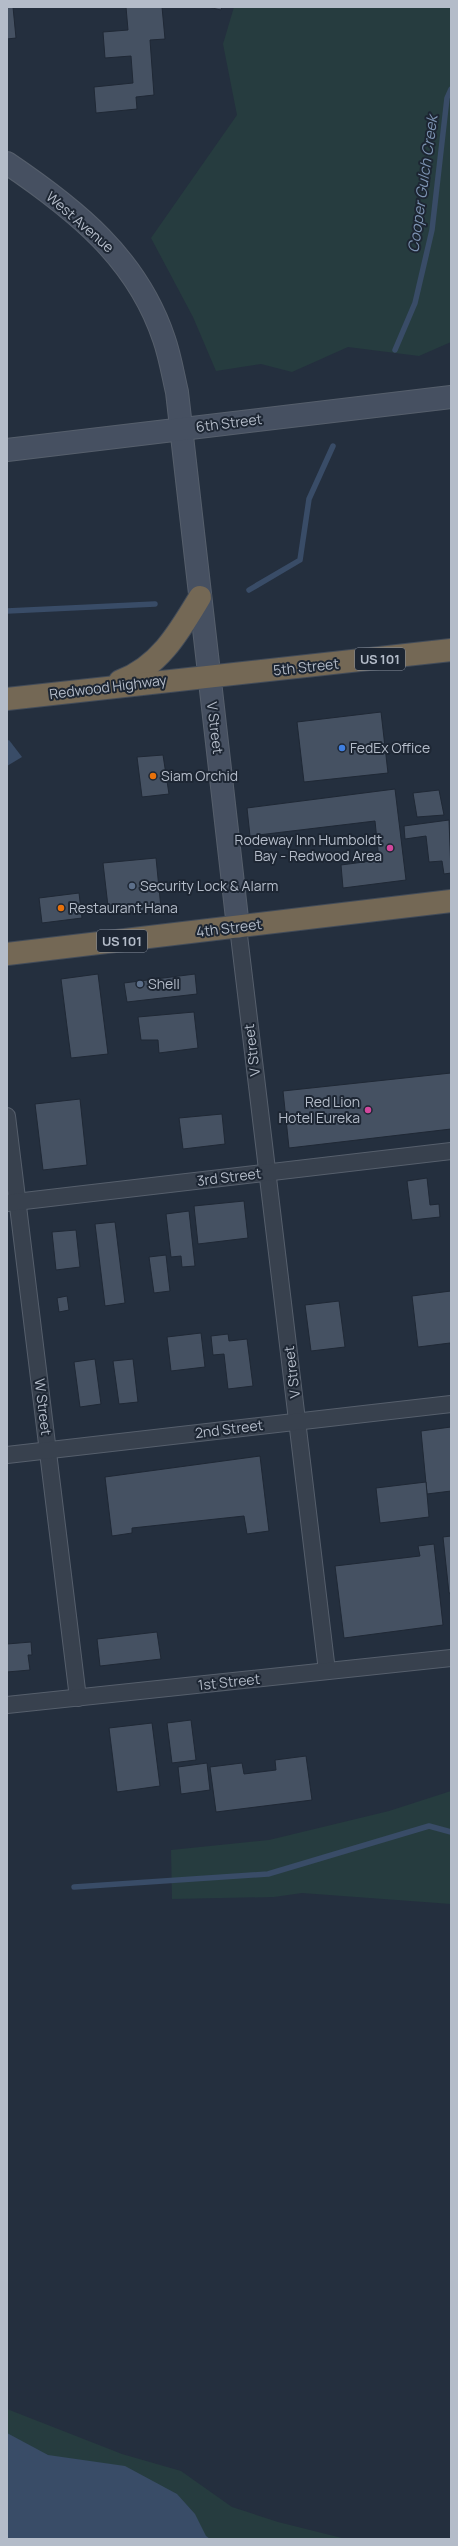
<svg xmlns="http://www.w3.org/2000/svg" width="458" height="2546" font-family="Manrope,sans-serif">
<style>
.green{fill:#263c3f}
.water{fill:#394c67}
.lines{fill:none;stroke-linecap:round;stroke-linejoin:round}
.stream{stroke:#394c67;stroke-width:5.5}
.building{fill:#455162;stroke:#1f2835}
.street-casing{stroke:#565f6c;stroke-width:18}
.secondary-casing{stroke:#565f6c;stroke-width:24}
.highway-casing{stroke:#434c59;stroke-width:24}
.street{stroke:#38414e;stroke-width:16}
.secondary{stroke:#465061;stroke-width:22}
.highway{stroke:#746855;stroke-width:22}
.shop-dot{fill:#3f7fe0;stroke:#1d2633;stroke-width:1.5}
.food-dot{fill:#e8710a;stroke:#1d2633;stroke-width:1.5}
.hotel-dot{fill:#d1479c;stroke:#1d2633;stroke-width:1.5}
.service-dot{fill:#5c6f8a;stroke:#1d2633;stroke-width:1.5}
.labels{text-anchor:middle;stroke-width:4;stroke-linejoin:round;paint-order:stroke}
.shield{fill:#1d2633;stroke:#878f9c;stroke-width:1}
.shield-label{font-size:13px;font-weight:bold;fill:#b4bcc9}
.street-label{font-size:14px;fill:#b4bcc9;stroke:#1d2633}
.poi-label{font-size:14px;fill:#b4bcc9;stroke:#1d2633;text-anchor:start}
.water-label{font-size:15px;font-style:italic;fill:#7c92b1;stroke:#1d2633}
</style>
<rect width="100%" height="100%" fill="#242f3e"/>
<g class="green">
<polygon points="234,7 451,7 451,342 419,356 348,347 292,372 261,364 216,371 193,317 151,238 237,115 223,44"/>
<polygon points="451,1791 451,1904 302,1893 274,1897 172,1899 171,1850 269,1840 389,1811"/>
<polygon points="7,2409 122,2454 181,2471 232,2507 278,2522 346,2539 7,2539"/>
</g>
<g class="water">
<polygon points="9,740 22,757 7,766 7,741"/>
<polygon points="7,2433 48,2455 125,2466 177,2494 195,2514 206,2536 210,2539 7,2539"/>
</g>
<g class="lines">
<g class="stream">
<polyline points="395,350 415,303 432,230 447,98 451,89"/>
<polyline points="249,590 300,560 309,499 333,446"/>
<polyline points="7,611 155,604"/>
<polyline points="74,1887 268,1874 429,1826 451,1832"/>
</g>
</g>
<g class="building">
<polygon points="7,7 13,7 16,38 7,39"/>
<polygon points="126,7 162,7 165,39 150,40 154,95 136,97 137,109 96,113 94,87 133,83 131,56 105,58 103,32 128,30"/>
<polygon points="208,7 222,7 221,10"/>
<polygon points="381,712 388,773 304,782 297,722"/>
<polygon points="163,755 169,794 142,797 137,757"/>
<polygon points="395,789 406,880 343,888 341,865 379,860 375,821 250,836 247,808"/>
<polygon points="439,790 444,815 417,817 413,793"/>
<polygon points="449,820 451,873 444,874 442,861 429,862 426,836 405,839 404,826"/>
<polygon points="156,858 161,908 109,915 103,863"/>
<polygon points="79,893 82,918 42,923 39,898"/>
<polygon points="98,974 108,1054 71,1058 61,979"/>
<polygon points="195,974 197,994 127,1002 124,983"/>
<polygon points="194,1012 198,1048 159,1053 158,1040 141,1040 138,1017"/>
<polygon points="451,1073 451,1129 289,1148 283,1091"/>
<polygon points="80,1099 87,1165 43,1170 35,1104"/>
<polygon points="222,1114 225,1144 183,1149 179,1118"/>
<polygon points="427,1178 430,1205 439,1204 440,1217 412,1220 407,1181"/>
<polygon points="244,1201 248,1238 198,1244 194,1206"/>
<polygon points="189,1211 195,1266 182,1267 181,1256 171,1257 166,1214"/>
<polygon points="115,1222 125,1303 105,1306 95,1224"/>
<polygon points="76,1230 80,1267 56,1270 52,1232"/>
<polygon points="166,1255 170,1291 154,1293 149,1257"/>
<polygon points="451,1291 451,1348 450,1343 418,1347 412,1296"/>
<polygon points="67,1296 69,1310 59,1312 57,1298"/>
<polygon points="339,1301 345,1347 311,1351 305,1305"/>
<polygon points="201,1333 205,1367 171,1371 167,1337"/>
<polygon points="228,1334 229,1341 247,1339 253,1386 228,1389 224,1354 213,1355 211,1336"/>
<polygon points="95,1359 101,1404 80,1407 74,1362"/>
<polygon points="133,1359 138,1402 119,1404 113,1361"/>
<polygon points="451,1427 451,1491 427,1494 421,1431"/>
<polygon points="260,1456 269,1531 247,1534 244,1516 132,1528 132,1533 112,1536 105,1477"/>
<polygon points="426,1482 429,1517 380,1523 376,1488"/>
<polygon points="451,1536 451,1593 449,1593 443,1537"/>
<polygon points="434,1544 443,1625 344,1638 335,1566 420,1556 418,1546"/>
<polygon points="157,1632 161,1659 100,1666 97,1639"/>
<polygon points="31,1642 32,1655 28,1655 30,1670 7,1672 7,1644"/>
<polygon points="191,1720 196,1760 172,1763 167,1723"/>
<polygon points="152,1723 160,1786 117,1792 109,1728"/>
<polygon points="306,1756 312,1800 216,1812 210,1767 242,1763 244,1774 276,1770 275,1760"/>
<polygon points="207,1763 210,1790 181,1794 178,1767"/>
</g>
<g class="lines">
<defs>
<g id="street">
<polyline points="238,927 327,1671"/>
<polyline points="7,1116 78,1698"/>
<polyline points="7,1203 451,1151"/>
<polyline points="7,1455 451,1404"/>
<polyline points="7,1705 451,1658"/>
</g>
<g id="secondary">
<path d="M7,163C75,209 137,258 164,339C170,356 173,375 177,392L238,927"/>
<polyline points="7,450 451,397"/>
</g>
<g id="highway">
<path d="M120,681C159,667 179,632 200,597"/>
<polyline points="7,699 451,650"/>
<polyline points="7,954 451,901"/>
</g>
</defs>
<use href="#street" class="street-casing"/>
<use href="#secondary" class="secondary-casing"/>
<use href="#highway" class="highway-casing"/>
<use href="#street" class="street"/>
<use href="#secondary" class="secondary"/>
<use href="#highway" class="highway"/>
</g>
<circle class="shop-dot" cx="342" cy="748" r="4"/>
<g class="food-dot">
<circle cx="153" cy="776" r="4"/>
<circle cx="61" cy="908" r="4"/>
</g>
<g class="hotel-dot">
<circle cx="390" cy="848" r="4"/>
<circle cx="368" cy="1110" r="4"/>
</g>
<g class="service-dot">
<circle cx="132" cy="886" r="4"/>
<circle cx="140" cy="984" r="4"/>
</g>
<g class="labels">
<g class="shield">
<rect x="355" y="648" width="50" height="22" rx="3"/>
<rect x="97" y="930" width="50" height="22" rx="3"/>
</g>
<g class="shield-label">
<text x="380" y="664">US 101</text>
<text x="122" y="946">US 101</text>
</g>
<g class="street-label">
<text transform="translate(80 222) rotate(41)" y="5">West Avenue</text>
<text transform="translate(229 423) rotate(-7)" y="5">6th Street</text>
<text transform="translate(306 667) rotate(-6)" y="5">5th Street</text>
<text transform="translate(108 687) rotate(-7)" y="5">Redwood Highway</text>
<text transform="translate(215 728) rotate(83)" y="5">V Street</text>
<text transform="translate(229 928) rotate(-7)" y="5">4th Street</text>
<text transform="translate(252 1050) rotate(-97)" y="5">V Street</text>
<text transform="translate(229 1177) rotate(-7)" y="5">3rd Street</text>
<text transform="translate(292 1372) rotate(-97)" y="5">V Street</text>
<text transform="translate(43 1407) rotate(83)" y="5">W Street</text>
<text transform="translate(229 1429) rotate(-7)" y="5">2nd Street</text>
<text transform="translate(229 1682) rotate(-6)" y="5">1st Street</text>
</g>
<g class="poi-label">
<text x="350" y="753">FedEx Office</text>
<text x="161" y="781">Siam Orchid</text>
<text x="382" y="845" text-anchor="end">Rodeway Inn Humboldt<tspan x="382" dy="16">Bay - Redwood Area</tspan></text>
<text x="140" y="891">Security Lock &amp; Alarm</text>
<text x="69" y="913">Restaurant Hana</text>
<text x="148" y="989">Shell</text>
<text x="360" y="1107" text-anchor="end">Red Lion<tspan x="360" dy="16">Hotel Eureka</tspan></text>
</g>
<g class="water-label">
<text transform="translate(423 184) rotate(-82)" y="5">Cooper Gulch Creek</text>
</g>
</g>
<rect width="458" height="2546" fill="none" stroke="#b4bcc9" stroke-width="16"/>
</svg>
